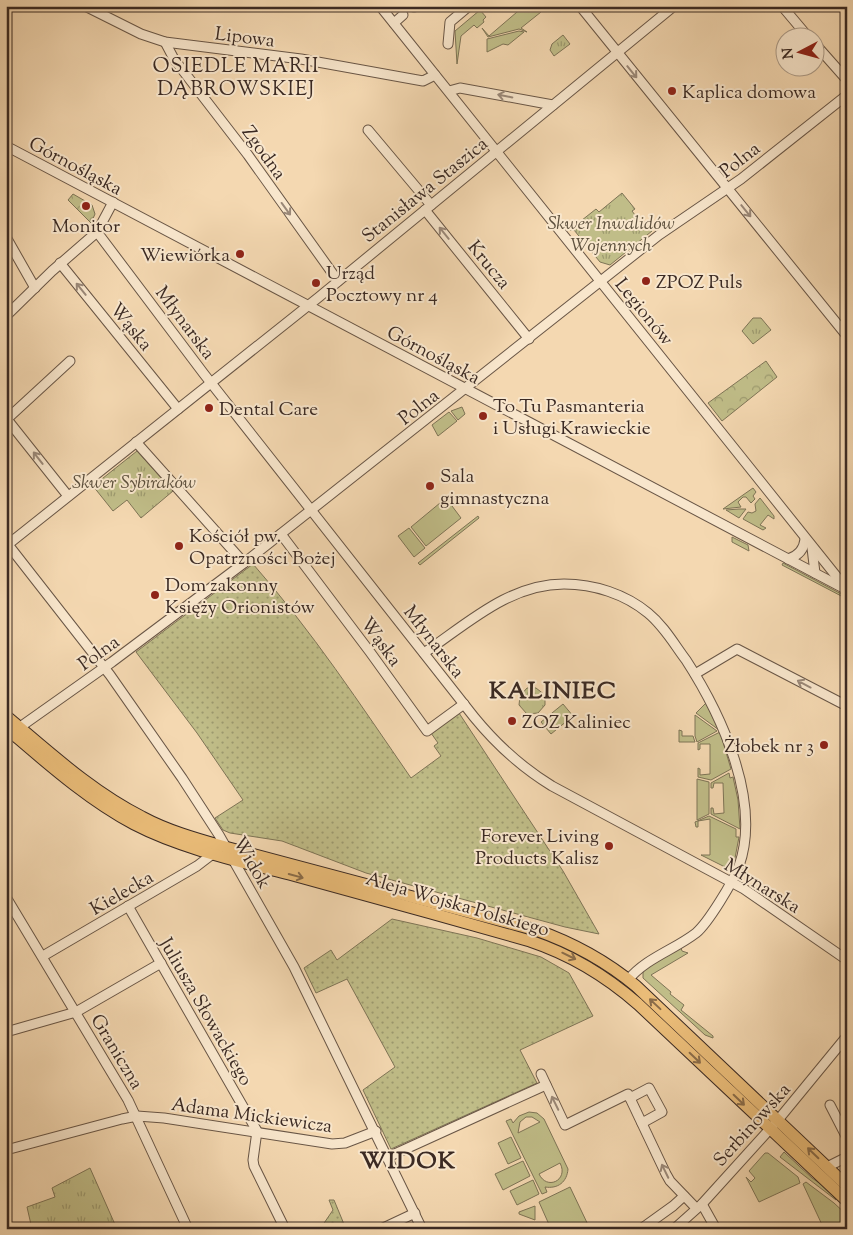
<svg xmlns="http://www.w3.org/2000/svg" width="853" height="1235" font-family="'Sorts Mill Goudy',serif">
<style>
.grass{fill:#c0bd88;stroke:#7e7456;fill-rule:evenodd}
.forest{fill:url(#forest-crowns);stroke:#7e7456}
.park{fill:url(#park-tufts);stroke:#7e7456}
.garden{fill:url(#garden-dots);stroke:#7e7456}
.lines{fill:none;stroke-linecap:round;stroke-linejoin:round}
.minor-casing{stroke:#695646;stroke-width:11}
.major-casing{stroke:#3b2a23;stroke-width:13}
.minor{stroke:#f8e6cc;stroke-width:9}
.major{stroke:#eabc78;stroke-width:11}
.oneway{stroke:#9a8878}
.oneway2{stroke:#8a6c49}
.poi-dot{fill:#8f2418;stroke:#f8e6cc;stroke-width:2}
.labels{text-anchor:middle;stroke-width:4;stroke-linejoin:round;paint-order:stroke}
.street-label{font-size:19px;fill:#3b2a23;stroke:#f8e6cc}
.poi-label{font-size:19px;fill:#3b2a23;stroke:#f8e6cc;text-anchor:start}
.park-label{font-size:19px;font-style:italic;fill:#5c4f3c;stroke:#f8e6cc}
.neighbourhood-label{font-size:20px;letter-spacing:1px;fill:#3b2a23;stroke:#f8e6cc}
.district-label{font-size:24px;font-weight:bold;letter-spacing:1px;fill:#3b2a23;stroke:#f8e6cc}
</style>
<defs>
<pattern id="forest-crowns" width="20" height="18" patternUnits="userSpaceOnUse" patternTransform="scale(1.25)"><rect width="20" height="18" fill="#c0bd88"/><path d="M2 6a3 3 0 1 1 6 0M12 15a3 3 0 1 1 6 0" fill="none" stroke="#9d9a6f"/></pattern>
<pattern id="park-tufts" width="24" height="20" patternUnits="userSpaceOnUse" patternTransform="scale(1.25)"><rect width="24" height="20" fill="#c0bd88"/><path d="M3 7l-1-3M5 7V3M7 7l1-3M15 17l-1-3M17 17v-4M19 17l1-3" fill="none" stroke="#9d9a6f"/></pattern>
<pattern id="garden-dots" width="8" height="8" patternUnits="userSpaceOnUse" patternTransform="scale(1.25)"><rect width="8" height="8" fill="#c0bd88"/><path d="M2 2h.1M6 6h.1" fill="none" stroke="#9d9a6f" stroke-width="1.8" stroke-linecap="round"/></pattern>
</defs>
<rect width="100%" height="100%" fill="#f4d8b1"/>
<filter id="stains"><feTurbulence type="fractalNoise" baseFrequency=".004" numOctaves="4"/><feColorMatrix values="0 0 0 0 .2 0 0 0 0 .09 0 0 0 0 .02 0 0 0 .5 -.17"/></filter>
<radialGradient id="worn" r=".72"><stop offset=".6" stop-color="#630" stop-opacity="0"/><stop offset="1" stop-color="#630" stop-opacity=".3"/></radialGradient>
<g class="grass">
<polygon points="524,6 536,6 541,12 521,28 527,32 519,29 488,37 482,28 489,36"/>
<polygon points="480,10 486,17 483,20 484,22 477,28 474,25 461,36 457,64 455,31"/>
<polygon points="519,31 524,32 508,45 503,44 487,52 487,39"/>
<polygon points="462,407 465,414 458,420 451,411"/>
<polygon points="449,412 457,421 438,436 432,425"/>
<polygon points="753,488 756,492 753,496 755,499 751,503 746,497 743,497 738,502 741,507 723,509"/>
<polygon points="446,498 461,518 426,546 411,527"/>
<polygon points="760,498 774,516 774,519 768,515 760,525 766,528 763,530 743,519 748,512 752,513 756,511 755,504"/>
<polygon points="739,509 746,509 739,518 726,510"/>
<polygon points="478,516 479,518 420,565 418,563"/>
<polygon points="409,528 425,548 414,557 398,536"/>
<polygon points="732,537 748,545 749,551 732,542"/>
<polygon points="783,563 847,597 847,599 782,565"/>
<polygon points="706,703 719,730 696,713"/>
<polygon points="563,704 573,716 551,734 541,722"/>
<polygon points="695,715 717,731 697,742 695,736"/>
<polygon points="679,730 682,731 682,736 693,736 695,742 679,742"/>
<polygon points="720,732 731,769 711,780 698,777 698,768 700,769 700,775 710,774 710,744 700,744 700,749 698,750 698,743"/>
<polygon points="729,773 730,778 733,777 738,800 740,829 711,814 711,808 713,808 714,814 724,813 723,783 714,783 713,788 711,788 711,783"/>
<polygon points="697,779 709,782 709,814 697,820"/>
<polygon points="709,816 736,829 736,837 739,837 735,858 731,870 701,855 710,855 710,819 698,821 698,827 696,827 695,822"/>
<polygon points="681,948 682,951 688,953 651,975 671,992 670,994 684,1005 681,1010 713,1036 713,1038 705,1035 643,978 643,970"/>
<path d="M529,1112L537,1113L544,1119L568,1169C567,1182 558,1189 545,1187L547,1192L542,1194L506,1121L511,1119L513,1123L519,1116ZM532,1117L540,1122L518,1133L520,1122L526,1117ZM560,1163C569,1180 547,1191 539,1174Z"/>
<polygon points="511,1137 521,1158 508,1164 498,1143"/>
<polygon points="784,1152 812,1178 828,1189 836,1200 780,1157"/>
<polygon points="765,1153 768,1153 798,1177 800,1183 759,1202 746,1177 751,1182 755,1178 749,1171"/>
<polygon points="523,1161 530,1176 503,1190 495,1174"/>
<polygon points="533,1180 539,1194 517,1205 510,1191"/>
<polygon points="806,1182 834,1203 847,1215 847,1229 824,1229 803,1184"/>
<polygon points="570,1187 590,1229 551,1229 539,1202"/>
<polygon points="535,1206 535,1220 519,1214 519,1212"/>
</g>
<g class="forest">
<polygon points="73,194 92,205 95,214 91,223 68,200"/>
<polygon points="766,361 777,377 722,421 708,403"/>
</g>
<g class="park">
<polygon points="563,35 570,44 554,56 550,50 552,44"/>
<polygon points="622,193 635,209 632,211 641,223 644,221 652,231 610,265 600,262 574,230 570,230 567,226 569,225 572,228 596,209 599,212"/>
<polygon points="753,318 761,318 771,330 753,344 742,331"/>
<polygon points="137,451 173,491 141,518 127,500 113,511 93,486"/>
<polygon points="527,688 536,688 545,695 545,705 538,713 527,714 519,705 520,696"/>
<polygon points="90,1168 117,1229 32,1229 27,1207 55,1197 52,1188"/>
</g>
<g class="garden">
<path d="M253,564C312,631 360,704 411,778L441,756L434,746L438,743L431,733L459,713L563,871L599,934L565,927L366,873L282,841L230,833L223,830L215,818L243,800L197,733L136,652Z"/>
<polygon points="392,919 477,938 541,957 569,973 593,1016 520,1050 537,1083 391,1149 363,1090 395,1067 347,979 316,993 304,968 331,950 337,960"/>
<polygon points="329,1200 334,1200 346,1229 320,1229 333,1210"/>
</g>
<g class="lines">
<defs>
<g id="minor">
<polyline points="85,6 141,34 165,42 301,59 423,81 435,75"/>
<polyline points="380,6 845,587"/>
<polyline points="580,6 847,336"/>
<polyline points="782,6 809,38"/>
<polyline points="414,7 414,6"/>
<polyline points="394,23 403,15"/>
<polyline points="165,42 174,59 248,155 338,281"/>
<polyline points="448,44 450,22 469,6"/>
<polyline points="816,45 847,80"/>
<polyline points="449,91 460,88 553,105"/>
<polyline points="368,130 431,205"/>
<polyline points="6,146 847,590"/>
<polyline points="425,210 529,339"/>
<path d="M97,232L204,374L474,717C496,744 521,767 552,786L744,889L847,960"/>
<polyline points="6,237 35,288"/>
<polyline points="60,263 178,409"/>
<polyline points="6,316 52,271 97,232 113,202"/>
<polyline points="6,418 68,496"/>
<polyline points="7,419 70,361"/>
<polyline points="136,442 244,563"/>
<polyline points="281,534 370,652 427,731 464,704"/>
<polyline points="6,542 110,675 182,778 219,835 294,967 422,1229"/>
<polyline points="6,546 319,297 674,6"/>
<polyline points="812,548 815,573"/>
<path d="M788,559C798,556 804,550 805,539"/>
<path d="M424,653C467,624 509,584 564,584C594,584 625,594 648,613C664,626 674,644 686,660C721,714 762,801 739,866C733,882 708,923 696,933C674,950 646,958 628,980"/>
<polyline points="695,674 737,649 847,706"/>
<polyline points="6,737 112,662 244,563 659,235 741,179 847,95"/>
<polyline points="6,897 128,1100 188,1229"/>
<polyline points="128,906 257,1131 253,1160 254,1166 285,1229"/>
<polyline points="43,956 197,866 214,853"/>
<polyline points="6,1032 76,1012 161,963"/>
<polyline points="541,1074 565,1125 628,1094 666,1174 670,1181 696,1208"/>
<polyline points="630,1098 649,1088 662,1112 642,1123"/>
<polyline points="830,1105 847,1138"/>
<polyline points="6,1150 122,1119 137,1116 164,1118 332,1144 345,1143 376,1131"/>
<polyline points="388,1157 546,1085"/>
<polyline points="827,1167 847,1157"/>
<polyline points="702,1204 716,1229"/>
<polyline points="381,1229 415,1213"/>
<polyline points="641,1229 673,1206 684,1196"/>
<polyline points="674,1229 702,1204 778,1120 847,1036"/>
</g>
<g id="major">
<path d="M6,716C49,752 92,792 142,817C168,831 197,839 225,847L536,930C573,943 606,961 636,986L847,1186"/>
<path d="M6,728C46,762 87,799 134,824C180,848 238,861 289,874C369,896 450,918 530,941C572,955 606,976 638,1004L847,1201"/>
</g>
</defs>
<use href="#minor" class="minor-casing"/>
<use href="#major" class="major-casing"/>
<use href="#minor" class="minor"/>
<use href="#major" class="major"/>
</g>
<defs><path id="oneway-shaft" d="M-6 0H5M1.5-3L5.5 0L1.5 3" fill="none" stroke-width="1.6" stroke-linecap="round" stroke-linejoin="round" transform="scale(1.25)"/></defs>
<g class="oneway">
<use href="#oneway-shaft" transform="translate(632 72) rotate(51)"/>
<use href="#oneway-shaft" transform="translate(505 96) rotate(-169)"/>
<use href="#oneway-shaft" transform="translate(286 209) rotate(54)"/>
<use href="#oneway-shaft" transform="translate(746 211) rotate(51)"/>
<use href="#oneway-shaft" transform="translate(444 233) rotate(-129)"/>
<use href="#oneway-shaft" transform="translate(81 289) rotate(-129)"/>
<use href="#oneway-shaft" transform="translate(38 458) rotate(-128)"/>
<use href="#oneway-shaft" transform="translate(804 684) rotate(-152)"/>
<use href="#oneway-shaft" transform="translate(555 1103) rotate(-116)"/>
<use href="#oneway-shaft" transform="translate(665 1171) rotate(-116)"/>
</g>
<g class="oneway2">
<use href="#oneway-shaft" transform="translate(296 876) rotate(15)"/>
<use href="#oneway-shaft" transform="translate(569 956) rotate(26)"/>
<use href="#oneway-shaft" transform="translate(655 1004) rotate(-137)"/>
<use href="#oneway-shaft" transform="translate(695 1058) rotate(44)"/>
<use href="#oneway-shaft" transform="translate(739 1100) rotate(44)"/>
<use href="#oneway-shaft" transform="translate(813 1153) rotate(-136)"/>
</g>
<g class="poi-dot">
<circle cx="672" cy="91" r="5"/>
<circle cx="86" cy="206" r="5"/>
<circle cx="240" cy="254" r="5"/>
<circle cx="646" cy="281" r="5"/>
<circle cx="316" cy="283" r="5"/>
<circle cx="209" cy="408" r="5"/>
<circle cx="483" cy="416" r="5"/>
<circle cx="430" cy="486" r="5"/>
<circle cx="179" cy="546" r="5"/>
<circle cx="155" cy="595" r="5"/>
<circle cx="512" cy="721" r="5"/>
<circle cx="824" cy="745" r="5"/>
<circle cx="609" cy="846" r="5"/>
</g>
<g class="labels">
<g class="street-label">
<text transform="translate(245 36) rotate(7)" y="7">Lipowa</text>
<text transform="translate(265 152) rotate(54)" y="7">Zgodna</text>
<text transform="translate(739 159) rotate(-38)" y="7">Polna</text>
<text transform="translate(76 165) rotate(28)" y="7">Górnośląska</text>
<text transform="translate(424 189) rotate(-39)" y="7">Stanisława Staszica</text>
<text transform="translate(490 264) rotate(51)" y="7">Krucza</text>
<text transform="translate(645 311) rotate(51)" y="7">Legionów</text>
<text transform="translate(186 322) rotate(53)" y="7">Młynarska</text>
<text transform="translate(132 326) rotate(51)" y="7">Wąska</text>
<text transform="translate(434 354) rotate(28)" y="7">Górnośląska</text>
<text transform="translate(418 406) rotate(-38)" y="7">Polna</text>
<text transform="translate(382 641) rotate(54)" y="7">Wąska</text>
<text transform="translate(435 641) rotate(52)" y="7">Młynarska</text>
<text transform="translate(98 652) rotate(-36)" y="7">Polna</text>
<text transform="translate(253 862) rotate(60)" y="7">Widok</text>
<text transform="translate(763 885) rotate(32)" y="7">Młynarska</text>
<text transform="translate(121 892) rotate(-30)" y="7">Kielecka</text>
<text transform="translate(458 903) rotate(16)" y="7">Aleja Wojska Polskiego</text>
<text transform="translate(207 1011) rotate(60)" y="7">Juliusza Słowackiego</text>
<text transform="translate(118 1051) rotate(59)" y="7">Graniczna</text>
<text transform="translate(252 1114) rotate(8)" y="7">Adama Mickiewicza</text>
<text transform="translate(751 1124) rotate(-48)" y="7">Serbinowska</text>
</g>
<g class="poi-label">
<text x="682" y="98">Kaplica domowa</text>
<text x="86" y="232" text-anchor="middle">Monitor</text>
<text x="230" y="261" text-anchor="end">Wiewiórka</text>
<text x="326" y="279">Urząd<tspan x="326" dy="22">Pocztowy nr 4</tspan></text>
<text x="656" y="288">ZPOZ Puls</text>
<text x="493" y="412">To Tu Pasmanteria<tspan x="493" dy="22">i Usługi Krawieckie</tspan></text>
<text x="219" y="415">Dental Care</text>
<text x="440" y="482">Sala<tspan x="440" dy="22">gimnastyczna</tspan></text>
<text x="189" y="542">Kościół pw.<tspan x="189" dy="22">Opatrzności Bożej</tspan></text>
<text x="165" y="591">Dom zakonny<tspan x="165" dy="22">Księży Orionistów</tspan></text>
<text x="522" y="728">ZOZ Kaliniec</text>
<text x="814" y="752" text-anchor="end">Żłobek nr 3</text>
<text x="599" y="842" text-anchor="end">Forever Living<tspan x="599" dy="22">Products Kalisz</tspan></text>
</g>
<g class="park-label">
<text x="611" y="229">Skwer Inwalidów<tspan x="611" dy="22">Wojennych</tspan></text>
<text x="134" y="488">Skwer Sybiraków</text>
</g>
<g class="neighbourhood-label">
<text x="236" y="72">OSIEDLE MARII<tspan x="236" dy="23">DĄBROWSKIEJ</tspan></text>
</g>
<g class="district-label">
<text x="553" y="698">KALINIEC</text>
<text x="408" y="1168">WIDOK</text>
</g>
</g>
<rect width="853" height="1235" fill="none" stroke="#f4d8b1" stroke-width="25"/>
<rect x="8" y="8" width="838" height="1220" fill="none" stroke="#3b2a23" stroke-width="2.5"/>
<rect x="12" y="12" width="828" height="1210" fill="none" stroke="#3b2a23"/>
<g transform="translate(800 52) rotate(264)"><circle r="24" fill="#f8e6cc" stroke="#ac9b88"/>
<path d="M0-4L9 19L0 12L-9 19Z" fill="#8f2418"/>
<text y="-8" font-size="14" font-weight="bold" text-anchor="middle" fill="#3b2a23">N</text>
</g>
<rect width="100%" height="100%" filter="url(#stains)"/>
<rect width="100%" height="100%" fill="url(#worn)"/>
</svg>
